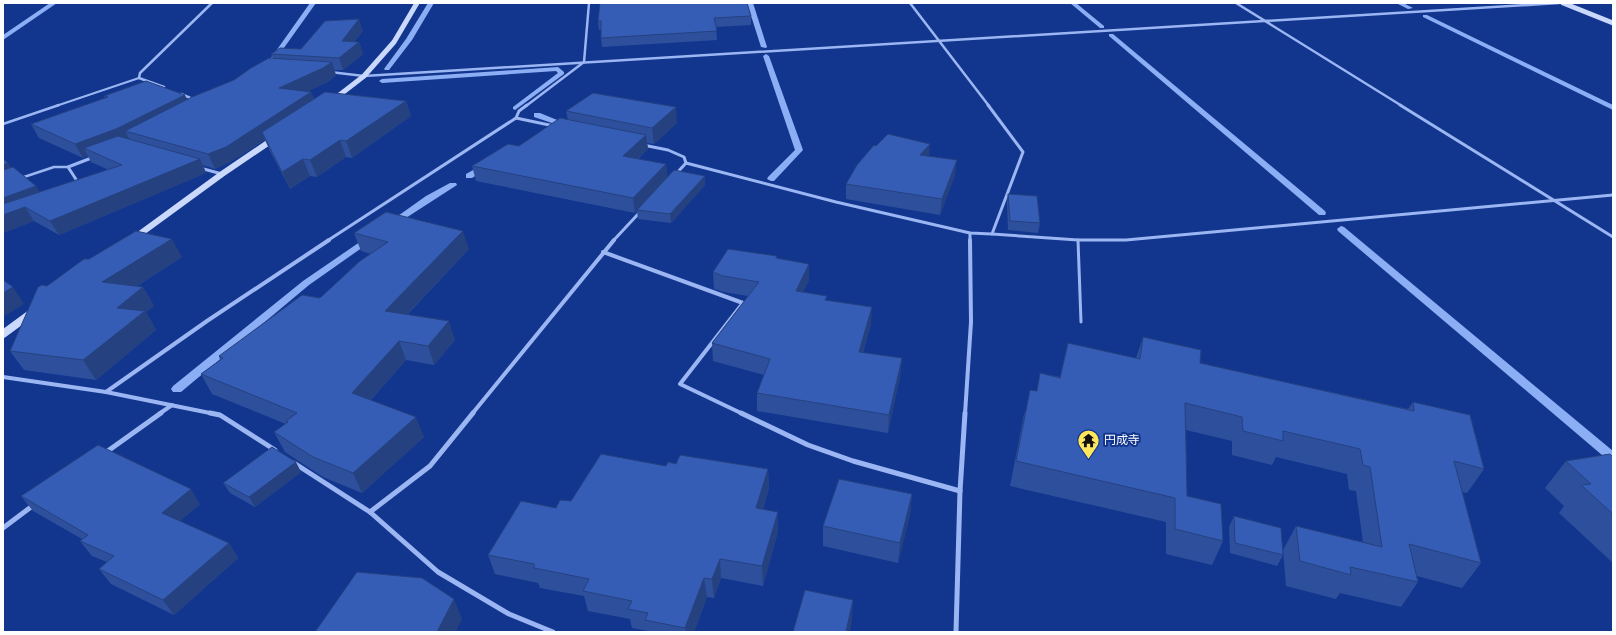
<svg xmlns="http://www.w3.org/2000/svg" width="1616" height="635" font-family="Manrope,'Noto Sans JP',sans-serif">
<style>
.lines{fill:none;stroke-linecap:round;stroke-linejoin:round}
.stream{fill:#8caef5;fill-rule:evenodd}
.lane-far2{stroke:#9bb6f2;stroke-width:2}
.lane-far1{stroke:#9bb6f2;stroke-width:2.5}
.lane{stroke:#9bb6f2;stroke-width:3}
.street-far3{stroke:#9bb6f2;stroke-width:2.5}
.street-far2{stroke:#9bb6f2;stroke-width:3}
.street-far1{stroke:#9bb6f2;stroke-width:4}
.street{stroke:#9bb6f2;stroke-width:5}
.secondary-far2{stroke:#cad8fc;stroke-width:5}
.secondary-far1{stroke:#cad8fc;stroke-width:6}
.secondary{stroke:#cad8fc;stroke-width:8}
.wall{fill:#2e509c}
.shaded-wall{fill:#25417f}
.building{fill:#355db5;stroke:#25417f}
.labels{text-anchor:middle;stroke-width:4;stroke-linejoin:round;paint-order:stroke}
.poi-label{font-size:12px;fill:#fff;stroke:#12368e;text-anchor:start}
</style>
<rect width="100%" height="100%" fill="#12368e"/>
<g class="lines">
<g class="stream">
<polygon points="50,3 57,3 3,40 3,35"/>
<polygon points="310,3 316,3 276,59 272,59 271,58"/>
<polygon points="428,3 434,3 412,40 389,70 385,70 384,69 406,39"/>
<polygon points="747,3 753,3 767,47 766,48 761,47"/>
<polygon points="1070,3 1076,3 1104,26 1104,28 1100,28"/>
<polygon points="1396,3 1403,3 1413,8 1408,9"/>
<polygon points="1423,15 1427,15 1613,105 1613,110 1423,17"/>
<polygon points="1109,34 1113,34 1325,211 1326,213 1325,215 1319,215 1109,36"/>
<polygon points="766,54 769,56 803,150 774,181 771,181 767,179 768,177 795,150 763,56"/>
<polygon points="558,67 564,72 564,74 515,110 513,109 513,107 558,73 556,71 382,83 379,81 382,79"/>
<polygon points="534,113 540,113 562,122 558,124 555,124 534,117"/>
<polygon points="482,165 488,165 489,167 472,178 466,178 466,174"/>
<polygon points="450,183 456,183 457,185 395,225 389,225 388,223 426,196"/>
<polygon points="1341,226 1344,227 1613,451 1613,462 1609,461 1338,231 1337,229"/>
<polygon points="370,235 374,238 373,240 309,285 181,392 173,392 171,389 173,386 303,281"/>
</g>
<polyline class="lane-far2" points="56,106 139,78"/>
<g class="lane-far1">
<polyline points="3,124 59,105"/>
<polyline points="21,178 54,167 68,167"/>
</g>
<polyline class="lane" points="1078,240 1081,322"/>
<g class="street-far3">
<polyline points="910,3 989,106"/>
<polyline points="1236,3 1402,106"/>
<polyline points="330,72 364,76 1559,3"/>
<polyline points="164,87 139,78 140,73 212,3"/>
<polyline points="181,94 195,100"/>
<polyline points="526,106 584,62 589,3"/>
</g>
<g class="street-far2">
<polyline points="1400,105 1613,237"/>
<polyline points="516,118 554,126"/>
<polyline points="643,145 668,150 684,157 686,163"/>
<polyline points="686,163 836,202 970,233 992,234 1023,152 988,105"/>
<polyline points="200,168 222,174"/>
<polyline points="675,175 686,163"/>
<polyline points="79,184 68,167 94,157"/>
<polyline points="970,233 970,241"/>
<polyline points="992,234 1078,240 1126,240 1613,195"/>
<polyline points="327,241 516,118 519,111 527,105"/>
<polyline points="613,241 640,212"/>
</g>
<g class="street-far1">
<polyline points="603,252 743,303 680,384 743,414"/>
<polyline points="3,377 106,392 215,414"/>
<polyline points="106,392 207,321 329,240"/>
<polyline points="159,414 172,405"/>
<polyline points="472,414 614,240"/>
<polyline points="965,414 971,322 970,240"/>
</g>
<g class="street">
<polyline points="210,413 220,415 275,450"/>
<polyline points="741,413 808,445 853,461 960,491"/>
<polyline points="105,453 161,413"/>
<polyline points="294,463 370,512 438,572 509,614 553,632"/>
<polyline points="370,512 430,466 473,413"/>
<polyline points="3,528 35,504"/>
<polyline points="956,632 960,491 965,413"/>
</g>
<g class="secondary-far2">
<polyline points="1563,3 1613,23"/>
<polyline points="333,100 364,76 394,42 417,3"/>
</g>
<polyline class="secondary-far1" points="133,239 222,174 275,138"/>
<polyline class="secondary" points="3,334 33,312"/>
</g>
<g class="wall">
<polygon points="751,16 751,25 716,27 717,40 602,47 601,38 601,30 599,30 598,21"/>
<polygon points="363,31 354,42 359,42 363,54 343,70 334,70 336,75 328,82 308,91 311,92 314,99 406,101 411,116 352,158 346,157 317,177 310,176 290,189 269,149 265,140 232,161 215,169 203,165 206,173 59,235 34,221 3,233 8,163 11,168 36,186 39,192 109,170 91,162 88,156 83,158 39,138 31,124 105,98 104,96 187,100 234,80 273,59 271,54 301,49"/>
<polygon points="566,111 677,123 654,144 647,143 648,149 638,159 668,177 705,185 671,223 638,219 637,211 635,213 476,181 472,166 519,146 568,120"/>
<polygon points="929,156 955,175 940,215 846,199 846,184"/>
<polygon points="1008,194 1040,223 1038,233 1008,230 1007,203"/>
<polygon points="354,233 469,249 407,315 455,340 434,365 406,360 371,400 424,437 362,493 323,477 285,452 274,432 286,424 212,394 201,374 220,360 219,356 320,298 371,254 361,251"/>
<polygon points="777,256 777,259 809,280 803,292 827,301 871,324 863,353 902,358 900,376 888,433 757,411 757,393 764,375 713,361 712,343 748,296 724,292 714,289 713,272"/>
<polygon points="182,257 137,286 143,287 154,306 146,312 156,330 96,380 24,370 10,351 47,286"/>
<polygon points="1143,337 1200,363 1408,409 1413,402 1484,469 1467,493 1462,492 1481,563 1462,588 1417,576 1418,582 1401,607 1340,593 1336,599 1286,586 1283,550 1296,526 1363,542 1356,491 1349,490 1347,474 1276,457 1272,465 1232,455 1232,441 1186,430 1187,496 1223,541 1212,565 1166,554 1166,522 1010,486 1024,414 1037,391 1040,373 1060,377 1136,358"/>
<polygon points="1613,457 1613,563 1559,513 1564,506 1545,488 1566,461"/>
<polygon points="676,464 768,469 769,488 763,509 778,531 763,586 721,578 714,598 707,597 694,632 648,632 648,631 632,628 630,619 588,611 584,596 540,588 538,583 495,574 488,555 556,508 571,501 666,466"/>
<polygon points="301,472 255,507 230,493 223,483"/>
<polygon points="912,494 910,514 898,563 823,546 823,526"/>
<polygon points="21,496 200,504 180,521 229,543 238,558 174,615 111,584 99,569 107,562 92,556 80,541 82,539 33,511"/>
<polygon points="1234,516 1283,555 1277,566 1230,553 1229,527"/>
</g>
<g class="shaded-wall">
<polygon points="359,19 363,31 347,51 359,42 363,54 343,70 339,58 342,41"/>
<polygon points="332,62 336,75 328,82 285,102 279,88"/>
<polygon points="311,92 316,106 262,132 265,140 232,161 215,169 208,154"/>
<polygon points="185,95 191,108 125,131 130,140 84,148 88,156 83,158 75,144"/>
<polygon points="406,101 411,116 352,158 346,141"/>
<polygon points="676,107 677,123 654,144 652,128"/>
<polygon points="646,135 648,149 625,170 623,156"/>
<polygon points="340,140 346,157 317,177 310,160"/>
<polygon points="930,144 929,158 920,155"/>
<polygon points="200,159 206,173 59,235 50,221"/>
<polygon points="303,159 310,176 290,189 282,172"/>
<polygon points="957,160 955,175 940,215 942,199"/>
<polygon points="8,163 16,177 3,183 3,165"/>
<polygon points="666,164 668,178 637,210 637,211 635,213 633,198"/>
<polygon points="705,176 705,185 671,223 670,214"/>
<polygon points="36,186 44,200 3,215 3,198"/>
<polygon points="25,207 34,221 3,233 3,215"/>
<polygon points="463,231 469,249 392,330 385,311"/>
<polygon points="172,239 182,257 114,300 102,282"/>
<polygon points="809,264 809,280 796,308 796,291"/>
<polygon points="13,287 24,304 3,317 3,293"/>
<polygon points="143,287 154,306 146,312 156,330 96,380 83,360 117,308"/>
<polygon points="872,307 871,324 858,369 859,352"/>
<polygon points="449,321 455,340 434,365 428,346"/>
<polygon points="399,341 406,360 360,412 352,393"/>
<polygon points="902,358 900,376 888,433 889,415"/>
<polygon points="416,417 424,437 362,493 353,473"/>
<polygon points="296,462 301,472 255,507 249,497"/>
<polygon points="768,469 769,488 757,527 756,508"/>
<polygon points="191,489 200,504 172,528 162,513"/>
<polygon points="912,494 910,514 898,563 900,543"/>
<polygon points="778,512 778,531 763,586 762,566"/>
<polygon points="229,543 238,558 174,615 163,600"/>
<polygon points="720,559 721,578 714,598 712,579"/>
<polygon points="704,578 707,597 694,632 686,632 685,628"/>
<polygon points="454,599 462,619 456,632 437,632"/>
<polygon points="853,600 852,620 850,632 846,632"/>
</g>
<g class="building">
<polygon points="600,3 747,3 751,16 714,18 717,31 601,38 601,21 598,21"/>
<polygon points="359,19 342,41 359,42 339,58 271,54 280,48 301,49 325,21"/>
<polygon points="269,58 332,62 323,68 279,88 311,92 226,147 208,154 125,131 192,97 234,80 251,68"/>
<polygon points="146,81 185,95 116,129 75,144 31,124 108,97 104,96"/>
<polygon points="325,92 406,101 346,141 340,140 310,160 303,159 282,172 262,132"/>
<polygon points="593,93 676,107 652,128 566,111"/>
<polygon points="560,118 646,135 623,156 666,164 633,198 472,166 508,144 519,146"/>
<polygon points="888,134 930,144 920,155 957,160 942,199 846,184 857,165 874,145 876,146"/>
<polygon points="118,136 200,159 50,221 25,207 3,215 3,204 122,165 84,148"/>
<polygon points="3,159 8,163 3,165"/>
<polygon points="13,167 36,186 3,198 3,170"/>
<polygon points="674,170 705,176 670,214 637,210"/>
<polygon points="1008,194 1037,196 1040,223 1010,221"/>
<polygon points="386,212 463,231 385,311 449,321 428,346 399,341 352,393 416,417 353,473 313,457 274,432 288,422 286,421 297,413 201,374 223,358 219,356 302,295 320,298 360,261 388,242 354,233"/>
<polygon points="136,231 172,239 102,282 143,287 117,308 145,311 83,360 10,351 38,287 42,285 47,286 84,259 89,259"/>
<polygon points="728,249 777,256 776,258 809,264 796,291 827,296 825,300 872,307 859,352 902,358 889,415 757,393 770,359 712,343 759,282 723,276 713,272"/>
<polygon points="3,280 13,287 3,293"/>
<polygon points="1143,337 1201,350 1200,363 1414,411 1413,402 1470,415 1484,469 1454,461 1481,563 1409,544 1418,582 1350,567 1351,575 1300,561 1296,526 1382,547 1370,467 1363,465 1360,449 1283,431 1283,441 1243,431 1242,417 1185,403 1187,496 1221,504 1223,541 1175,529 1175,498 1016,461 1030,390 1037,391 1040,373 1060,378 1068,343 1140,359"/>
<polygon points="98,445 191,489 162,513 229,543 163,600 99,569 114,556 80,541 88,535 21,496"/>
<polygon points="272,447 296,462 249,497 223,483"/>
<polygon points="601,454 666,466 668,462 676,464 680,455 768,469 756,508 778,512 762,566 720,559 712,579 704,578 685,628 645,620 648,613 628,609 632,601 583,591 589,579 534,568 534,564 488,555 521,501 556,508 560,500 571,501"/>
<polygon points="1610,454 1613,457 1613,514 1581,485 1591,484 1566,461"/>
<polygon points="839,479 912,494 900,543 823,526"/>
<polygon points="1234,516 1281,528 1283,555 1235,543"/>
<polygon points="357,572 422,578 454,599 437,632 315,632"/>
<polygon points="805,590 853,600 846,632 793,632"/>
</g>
<defs>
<symbol id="temple-pin" viewBox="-11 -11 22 30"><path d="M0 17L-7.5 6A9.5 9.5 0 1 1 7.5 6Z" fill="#ffe75c" stroke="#12368e"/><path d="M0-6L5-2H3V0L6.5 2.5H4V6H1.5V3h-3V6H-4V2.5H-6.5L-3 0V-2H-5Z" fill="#111"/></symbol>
</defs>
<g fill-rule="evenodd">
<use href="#temple-pin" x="1076" y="428" width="25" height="34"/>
</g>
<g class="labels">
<g class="poi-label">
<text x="1104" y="444">円成寺</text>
</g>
</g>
<rect width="1616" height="635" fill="none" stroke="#ffffff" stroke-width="8"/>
</svg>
